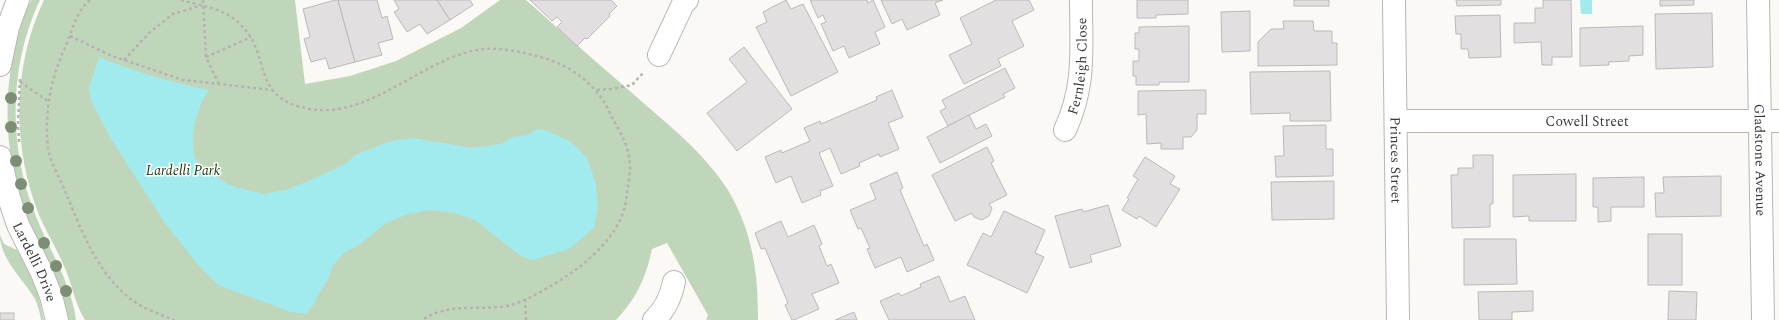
<svg xmlns="http://www.w3.org/2000/svg" width="1779" height="320" font-family="Spectral,serif">
<style>
.green{fill:#c0d6ba}
.water{fill:#a1ebee}
.building{fill:#e3dee0;stroke:#bdb8ba}
.lines{fill:none;stroke-linecap:round;stroke-linejoin:round}
.street-casing{stroke:#b8b6b2;stroke-width:24}
.path{stroke:#b5b3b0;stroke-width:2.5;stroke-dasharray:3 3;stroke-linecap:butt}
.street{stroke:#fff;stroke-width:22}
.tree{fill:#7c8e73}
.labels{text-anchor:middle;stroke-width:3;stroke-linejoin:round;paint-order:stroke}
.street-label{font-size:14px;fill:#3b3a38;stroke:#fff}
.park-label{font-size:14px;font-style:italic;fill:#153709;stroke:#fff}
</style>
<rect width="100%" height="100%" fill="#fbf9f5"/>
<g class="green">
<path d="M31,0H40C8,67 8,150 37,219C51,253 71,283 76,320H68C63,284 43,254 29,222C0,154 0,67 31,0Z"/>
<path d="M44,0H295L305,84L350,76L396,61L461,28L500,0H526C561,31 596,62 631,92C671,128 721,164 741,216C755,250 758,283 758,320H706L708,315L667,243L652,249C646,278 636,299 616,320H85C74,303 72,282 63,264C56,247 46,232 39,215C12,147 12,67 44,0Z"/>
<path d="M0,235L4,244L17,250L30,274L38,293L44,320H41C40,313 38,305 35,299C23,279 0,259 0,235Z"/>
</g>
<g class="water">
<polygon points="1580,0 1592,0 1592,14 1581,14"/>
<path d="M99,57C135,72 171,82 209,90L202,101L196,118L193,134L194,157L203,168L229,185L263,194L285,190L311,180L345,164L357,154L391,141L412,138L473,148L501,144L512,137L527,135L537,129L545,130L569,141L578,148L588,160L596,184L598,207L594,228L569,249L533,260L521,256L475,220L455,213L431,210L408,214L386,223L359,245L345,252L333,265L328,279L320,291L314,304L306,314L291,312L218,285L200,267L165,223L111,139L91,100L89,88Z"/>
</g>
<g class="building">
<polygon points="335,0 338,0 355,62 329,69 326,58 311,62 304,39 310,37 303,9"/>
<polygon points="338,0 377,0 382,18 387,16 393,39 378,43 382,55 355,62"/>
<polygon points="394,0 437,0 450,20 427,34 420,24 407,32 394,12 399,9"/>
<polygon points="437,0 470,0 473,5 450,20"/>
<polygon points="530,0 611,0 617,6 609,14 610,16 587,39 585,38 577,46 557,27 562,22 557,17 552,21"/>
<polygon points="786,0 791,9 803,4 838,72 791,96 756,27 767,22 763,12"/>
<polygon points="810,0 867,0 868,3 873,0 885,27 875,32 880,44 849,58 844,46 833,51 821,24 826,22 823,15 818,18"/>
<polygon points="881,0 943,0 935,3 940,15 907,30 902,19 892,24"/>
<polygon points="996,0 1029,0 1034,10 1012,21 1024,46 998,59 1001,66 964,84 949,55 972,44 960,18"/>
<polygon points="1137,0 1188,0 1188,14 1156,15 1156,18 1137,18"/>
<rect x="1294" y="0" width="35" height="6"/>
<polygon points="1456,0 1501,0 1501,5 1457,6"/>
<polygon points="1543,0 1571,0 1572,57 1552,57 1552,65 1542,65 1541,42 1514,43 1514,23 1535,23 1535,8 1543,8"/>
<polygon points="1660,0 1694,0 1694,5 1660,6"/>
<polygon points="1250,11 1250,51 1222,52 1221,12"/>
<polygon points="1712,13 1713,67 1656,69 1655,14"/>
<polygon points="1500,15 1501,57 1469,58 1468,49 1461,49 1461,34 1456,34 1455,16"/>
<polygon points="1283,21 1313,21 1314,31 1332,31 1332,43 1337,43 1337,65 1258,66 1258,42 1271,29 1284,29"/>
<polygon points="1189,26 1189,82 1159,82 1159,85 1136,85 1136,76 1133,76 1133,61 1139,61 1139,49 1135,49 1135,33 1139,33 1139,27"/>
<polygon points="1643,26 1643,55 1629,56 1629,61 1608,62 1609,65 1580,66 1580,28"/>
<polygon points="744,47 792,109 737,151 707,113 747,82 729,59"/>
<polygon points="1005,68 1015,88 1003,94 1005,97 948,126 940,111 946,108 942,100"/>
<polygon points="1330,71 1331,121 1290,121 1290,113 1251,114 1250,72"/>
<polygon points="892,90 903,117 888,123 899,149 880,157 879,154 859,163 860,166 841,174 830,148 819,153 833,186 820,191 821,195 802,203 791,176 776,183 765,157 781,150 782,153 810,141 804,128 820,121 821,124 877,100 876,97"/>
<polygon points="1206,90 1206,114 1197,114 1197,130 1191,137 1183,137 1183,149 1161,149 1161,143 1147,144 1146,114 1138,115 1138,91"/>
<polygon points="969,115 976,129 986,124 992,136 940,163 927,137"/>
<polygon points="1326,125 1326,149 1333,149 1333,176 1276,177 1275,156 1284,156 1283,126"/>
<polygon points="987,147 994,161 991,163 1007,195 989,204 992,208 989,216 982,220 974,217 972,213 955,221 932,175"/>
<polygon points="1473,155 1493,155 1493,204 1490,204 1490,227 1452,228 1451,175 1458,175 1458,168 1473,168"/>
<polygon points="1145,157 1175,176 1170,184 1180,189 1156,227 1139,216 1137,219 1122,210 1129,199 1127,198 1138,179 1133,176"/>
<polygon points="897,172 903,188 900,190 924,246 927,244 934,260 907,272 901,257 875,268 867,249 870,248 861,228 858,229 850,210 876,199 870,184"/>
<polygon points="1576,174 1576,221 1529,221 1529,216 1513,217 1513,175"/>
<polygon points="1721,176 1721,216 1656,217 1655,193 1664,193 1663,177"/>
<polygon points="1644,177 1644,207 1611,207 1611,221 1598,222 1598,207 1593,207 1593,178"/>
<polygon points="1334,181 1334,219 1272,220 1271,182"/>
<polygon points="1108,205 1121,246 1090,255 1092,262 1070,268 1055,216 1082,209 1083,212"/>
<polygon points="1004,211 1045,230 1035,253 1044,257 1027,293 967,265 983,233 991,237"/>
<polygon points="781,221 788,237 814,225 822,244 819,246 827,266 831,264 839,283 812,294 819,309 794,320 792,320 785,305 788,303 765,248 761,249 755,233"/>
<rect x="1648" y="234" width="34" height="51"/>
<polygon points="1464,239 1516,239 1517,284 1464,285"/>
<polygon points="939,276 950,302 965,296 975,320 889,320 880,301 899,293 901,296 921,287 920,284"/>
<polygon points="1533,291 1533,311 1512,312 1512,320 1479,320 1478,292"/>
<polygon points="1669,291 1697,292 1696,320 1668,320"/>
<polygon points="854,312 857,320 835,320"/>
<rect x="0" y="313" width="14" height="7"/>
</g>
<g class="lines">
<defs>
<g id="street">
<path id="s1" d="M1394,0L1398,320"/>
<path id="s2" d="M1758,0L1763,320"/>
<polyline points="659,55 683,4 687,0"/>
<polyline points="0,65 8,27 18,0"/>
<path id="s3" d="M1396,121H1779"/>
<path id="s4" d="M1065,130C1086,85 1081,48 1081,0"/>
<path id="s5" d="M0,157L9,198L18,225L42,273L51,296L57,320"/>
<path d="M654,320C666,309 671,297 674,282"/>
</g>
</defs>
<use href="#street" class="street-casing"/>
<g class="path">
<path d="M90,0C76,12 73,29 66,45C51,78 44,112 48,148C50,162 60,178 65,191C82,232 101,284 143,307C153,312 164,316 174,320"/>
<path d="M181,0C202,6 225,8 241,25C273,57 249,98 310,109C369,119 420,61 476,50C499,46 521,52 544,58C569,65 595,84 607,107C619,133 634,148 629,180C627,189 627,197 625,206C620,229 600,250 582,265C567,277 530,300 511,305C480,312 451,301 422,320"/>
<polyline points="203,0 206,57 219,84"/>
<polyline points="70,36 112,56 183,80 272,90"/>
<polyline points="206,57 251,37"/>
<polyline points="124,60 150,32 173,14 202,5"/>
<polyline points="20,82 48,101"/>
<polyline points="597,90 611,89 632,85 644,72"/>
<polyline points="19,142 18,124 20,79"/>
<polyline points="525,299 526,320"/>
</g>
<use href="#street" class="street"/>
</g>
<g class="tree">
<circle cx="11" cy="98" r="6"/>
<circle cx="11" cy="127" r="6"/>
<circle cx="16" cy="161" r="6"/>
<circle cx="21" cy="184" r="6"/>
<circle cx="28" cy="208" r="6"/>
<circle cx="44" cy="243" r="6"/>
<circle cx="56" cy="266" r="6"/>
<circle cx="66" cy="291" r="6"/>
</g>
<g class="labels">
<g class="street-label">
<text dy="5" stroke="none"><textPath href="#s4" startOffset="66">Fernleigh Close</textPath></text>
<text dy="5" stroke="none"><textPath href="#s3" startOffset="191">Cowell Street</textPath></text>
<text dy="5" stroke="none"><textPath href="#s1" startOffset="160">Princes Street</textPath></text>
<text dy="5" stroke="none"><textPath href="#s2" startOffset="160">Gladstone Avenue</textPath></text>
<text dy="5" stroke="none"><textPath href="#s5" startOffset="111">Lardelli Drive</textPath></text>
</g>
<g class="park-label">
<text x="183" y="175">Lardelli Park</text>
</g>
</g>
</svg>
